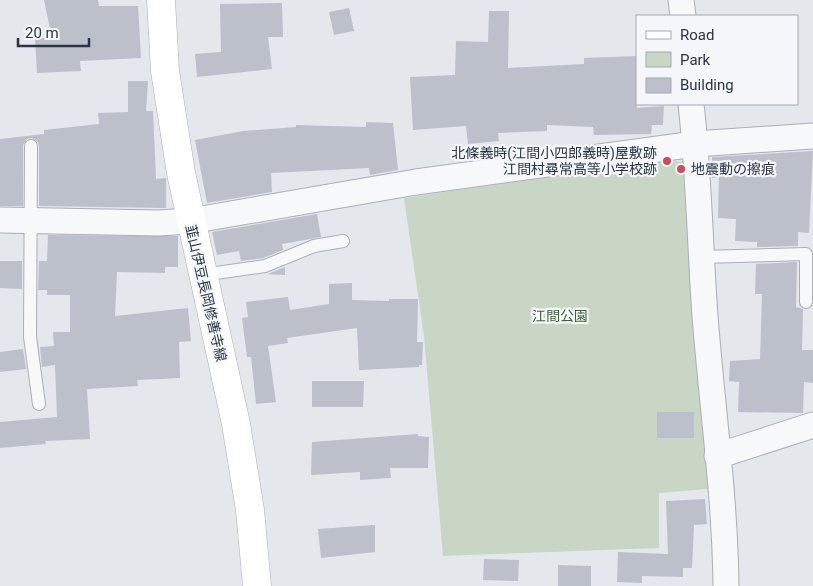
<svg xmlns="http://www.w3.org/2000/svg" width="813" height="586" font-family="Roboto,'Noto Sans JP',sans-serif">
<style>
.green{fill:#c9d6c5}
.building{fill:#bbc0ca}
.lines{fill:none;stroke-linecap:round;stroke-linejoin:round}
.service-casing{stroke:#a9aeb7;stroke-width:14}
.minor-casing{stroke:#a9aeb7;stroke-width:27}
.secondary-casing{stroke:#a9aeb7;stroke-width:29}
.service{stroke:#f7f8fa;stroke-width:12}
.minor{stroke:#f7f8fa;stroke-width:25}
.secondary{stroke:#fff;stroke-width:28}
.poi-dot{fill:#d1495b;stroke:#f4f6f9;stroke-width:2}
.labels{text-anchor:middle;stroke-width:4.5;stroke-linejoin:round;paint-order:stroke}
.poi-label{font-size:14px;fill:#2b3445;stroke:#f4f6f9;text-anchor:end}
.street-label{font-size:14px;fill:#2b3445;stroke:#f4f6f9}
.park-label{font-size:14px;fill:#3f6138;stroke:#f4f6f9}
</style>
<rect width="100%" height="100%" fill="#e4e7ec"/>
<polygon class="green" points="662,160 662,162 689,161 708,489 659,493 659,548 443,556 424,336 404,198"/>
<g class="building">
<polygon points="44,0 98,0 99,6 138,6 141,58 80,61 81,71 37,73 35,38 52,38"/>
<polygon points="282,3 283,37 268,37 272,69 197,77 195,54 221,52 220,4"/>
<polygon points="349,8 354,31 334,35 329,12"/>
<polygon points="489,11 509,11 508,68 584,64 584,58 637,56 637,108 664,106 663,125 652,125 651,134 594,135 593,127 547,125 547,131 498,133 499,141 468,144 466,126 413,130 410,77 455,75 456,41 488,42"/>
<polygon points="128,81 148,81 146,111 153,111 156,179 166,178 166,208 39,206 39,146 38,142 32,138 27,139 23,145 23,206 0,206 0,139 44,134 44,130 99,124 98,113 128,112"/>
<polygon points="366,122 393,123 398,170 370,175 369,168 271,173 272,192 207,203 195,140 243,131 296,127 296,125 366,127"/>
<polygon points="813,151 809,233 798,232 798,246 757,247 757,242 735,241 736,219 718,218 719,177 712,178 712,157"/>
<polygon points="317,214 321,237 282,244 283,250 263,258 241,261 239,251 217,255 212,232"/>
<polygon points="48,235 178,236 178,267 165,267 165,273 117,272 115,316 188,308 191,341 179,342 180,378 137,380 138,386 87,389 90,439 45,441 46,444 0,448 0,422 57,417 55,365 42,367 40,347 54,346 53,332 70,332 70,295 47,295 47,290 38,290 39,261 47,261"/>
<polygon points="0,261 22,261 22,289 0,288"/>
<polygon points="797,262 796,307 803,309 802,350 813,350 813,383 804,382 803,413 738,412 739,382 729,381 730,361 760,359 762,294 755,294 756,264"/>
<polygon points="285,267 285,275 265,274 268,274"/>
<polygon points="352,283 352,300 389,301 389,299 418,299 417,342 423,342 422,365 419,365 419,367 359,370 357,328 287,338 288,343 268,346 276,402 256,404 251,357 247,357 242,318 248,317 246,302 288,297 290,310 329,304 329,284"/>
<polygon points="23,349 26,369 0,372 0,352"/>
<polygon points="312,381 364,381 363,407 312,407"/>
<rect x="657" y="412" width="37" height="26"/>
<polygon points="418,434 418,436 429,437 428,468 390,468 391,478 360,480 360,472 311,475 312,442"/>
<polygon points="705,499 707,524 694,525 692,568 683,568 683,577 642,576 642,583 617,582 618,552 668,554 666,501"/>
<polygon points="375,525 375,552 321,558 318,529"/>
<polygon points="484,559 519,560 518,581 483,580"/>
<polygon points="558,565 591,566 591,586 558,586"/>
</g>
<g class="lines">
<defs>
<g id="service">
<polyline points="31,146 30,337 39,404"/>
<polyline points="702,257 806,254 806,302"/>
<polyline points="202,275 265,266 314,246 343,241"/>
</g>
<g id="minor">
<polyline points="681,0 683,16"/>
<path d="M691,104C699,175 700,246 705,316C712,406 725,496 726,586"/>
<polyline points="0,220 158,223 190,221 416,182 695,144 813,136"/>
<polyline points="717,456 813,425"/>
</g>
<polyline id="secondary" points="161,0 165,71 181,173 236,424 250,510 257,586"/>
</defs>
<use href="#service" class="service-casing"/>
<use href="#minor" class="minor-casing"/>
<use href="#secondary" class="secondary-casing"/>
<use href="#service" class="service"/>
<use href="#minor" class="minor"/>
<use href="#secondary" class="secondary"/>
</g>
<g class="poi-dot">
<circle cx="667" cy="161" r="5"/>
<circle cx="681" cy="169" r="5"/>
</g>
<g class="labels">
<g class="poi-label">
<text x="657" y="158">北條義時(江間小四郎義時)屋敷跡<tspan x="657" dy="16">江間村尋常高等小学校跡</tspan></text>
<text x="691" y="174" text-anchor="start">地震動の擦痕</text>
</g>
<g class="street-label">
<text transform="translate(206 293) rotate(77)" y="5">韮山伊豆長岡修善寺線</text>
</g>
<g class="park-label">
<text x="560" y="321">江間公園</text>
</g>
</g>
<rect x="636" y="15" width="162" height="90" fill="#f4f6f9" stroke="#a4a8b1"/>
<rect x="646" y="31" width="25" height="8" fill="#ffffff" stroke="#a4a8b1"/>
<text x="680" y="40" font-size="15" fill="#2b3445">Road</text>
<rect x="646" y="52" width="25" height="15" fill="#c9d6c5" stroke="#a4a8b1"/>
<text x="680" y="65" font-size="15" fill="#2b3445">Park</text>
<rect x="646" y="78" width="25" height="15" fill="#bbc0ca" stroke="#a4a8b1"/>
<text x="680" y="90" font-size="15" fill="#2b3445">Building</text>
<path d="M18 38v8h71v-8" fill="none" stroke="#2b3445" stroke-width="2.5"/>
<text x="25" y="38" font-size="15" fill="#2b3445" stroke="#f4f6f9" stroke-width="4" paint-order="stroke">20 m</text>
</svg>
